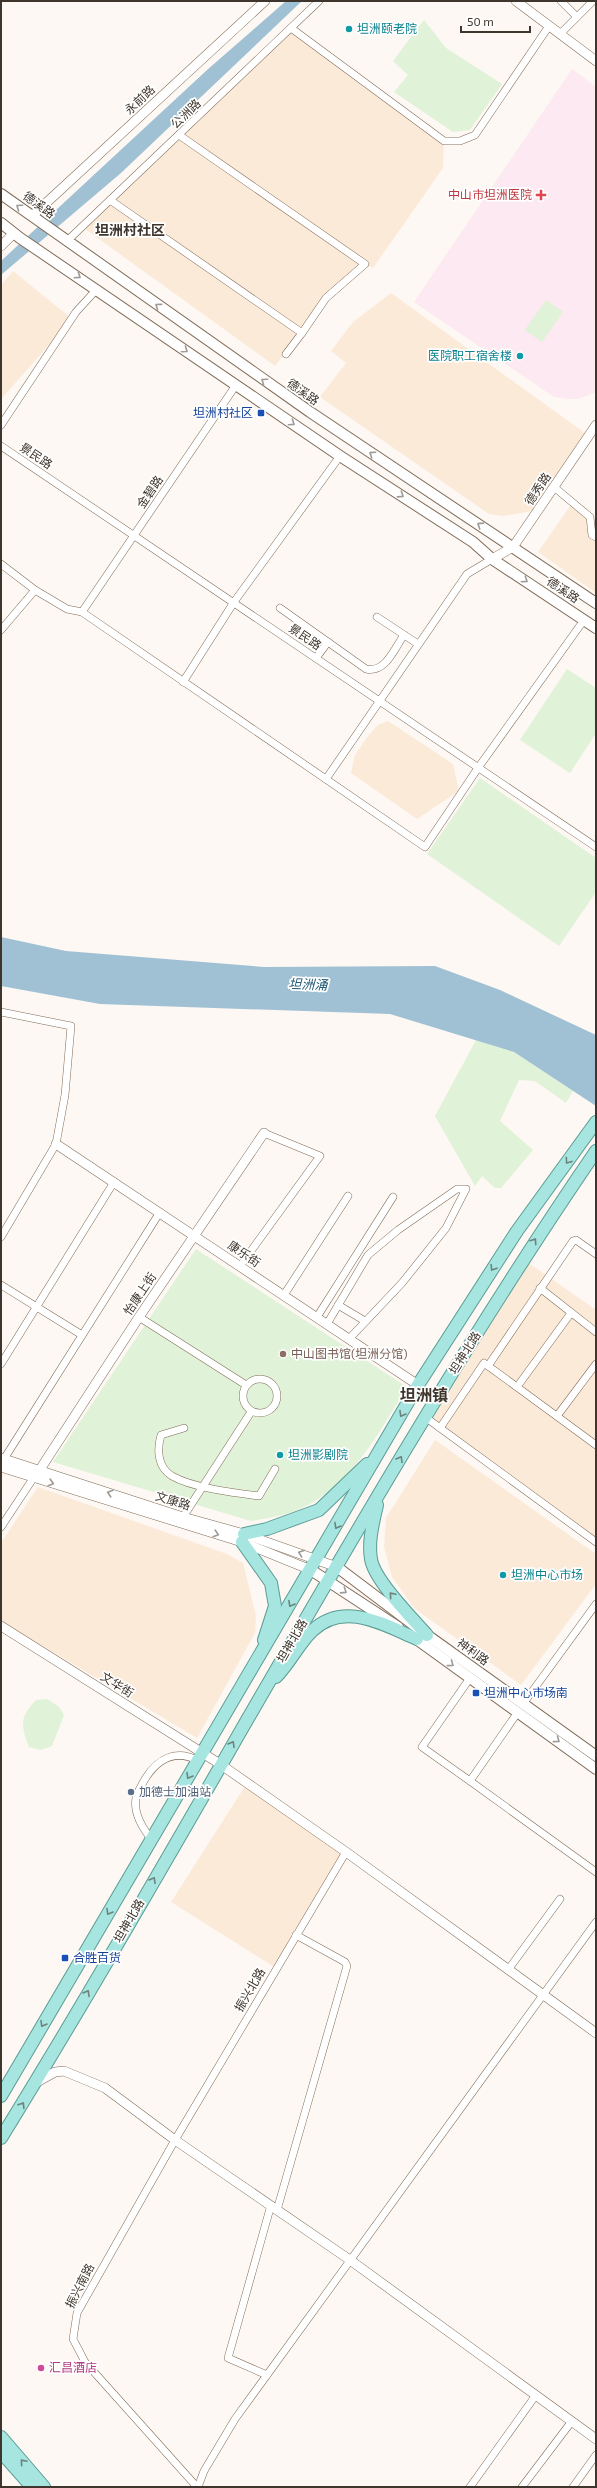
<svg xmlns="http://www.w3.org/2000/svg" width="597" height="2488" font-family="'Exo 2','Noto Sans SC',sans-serif">
<style>
.built{fill:#fcead9}
.medical{fill:#fce9f1}
.green{fill:#e0f2d7}
.water{fill:#a0c1d4}
.lines{fill:none;stroke-linecap:round;stroke-linejoin:round}
.minor-casing{stroke:#806b57;stroke-width:8}
.tertiary-casing{stroke:#806b57;stroke-width:10}
.secondary-casing{stroke:#806b57;stroke-width:12}
.primary-casing{stroke:#5b9c93;stroke-width:14}
.minor{stroke:#fff;stroke-width:7}
.tertiary{stroke:#fff;stroke-width:9}
.secondary{stroke:#fff;stroke-width:10}
.primary{stroke:#a6e5e0;stroke-width:12}
.oneway{stroke:#9e9a96}
.oneway2{stroke:#6d847d}
.culture-dot{fill:#0f9aa8;stroke:#fff;stroke-width:1.5}
.health-dot{fill:#e0444e;stroke:#fff;stroke-width:1.5}
.transit-dot{fill:#1a4fb4;stroke:#fff;stroke-width:1.5}
.education-dot{fill:#8d6e63;stroke:#fff;stroke-width:1.5}
.service-dot{fill:#5c6f8a;stroke:#fff;stroke-width:1.5}
.hotel-dot{fill:#d1479c;stroke:#fff;stroke-width:1.5}
.labels{text-anchor:middle;stroke-width:3.5;stroke-linejoin:round;paint-order:stroke}
.culture-label{font-size:12px;fill:#0d838f;stroke:#fff;text-anchor:start}
.street-label{font-size:12px;fill:#3e352c;stroke:#fff}
.health-label{font-size:12px;fill:#be3a42;stroke:#fff;text-anchor:end}
.transit-label{font-size:12px;fill:#164399;stroke:#fff;text-anchor:start}
.education-label{font-size:12px;fill:#785e54;stroke:#fff;text-anchor:start}
.service-label{font-size:12px;fill:#4e5e75;stroke:#fff;text-anchor:start}
.hotel-label{font-size:12px;fill:#b23c85;stroke:#fff;text-anchor:start}
.water-label{font-size:13px;font-style:italic;fill:#225c78;stroke:#fff}
.quarter-label{font-size:14px;font-weight:bold;fill:#3e352c;stroke:#fff}
.district-label{font-size:16px;font-weight:bold;fill:#3e352c;stroke:#fff}
</style>
<rect width="100%" height="100%" fill="#fdf8f3"/>
<g class="built">
<polygon points="291,28 444,141 443,168 373,268 365,264 342,282 275,366 81,226"/>
<polygon points="13,271 72,319 1,399 1,285"/>
<polygon points="391,293 589,436 538,510 503,516 489,514 320,397 346,363 331,351 353,322"/>
<polygon points="573,502 596,518 596,593 538,552"/>
<polygon points="388,721 453,764 459,791 417,819 351,773 355,755 368,736 378,725"/>
<polygon points="523,1259 596,1310 596,1542 425,1417"/>
<polygon points="435,1440 596,1554 596,1584 521,1685 414,1608 392,1577 384,1547 386,1518"/>
<polygon points="38,1487 227,1554 243,1563 256,1616 255,1633 197,1738 1,1621 1,1543"/>
<polygon points="247,1783 346,1852 276,1968 171,1902"/>
</g>
<polygon class="medical" points="572,69 596,87 596,392 579,399 569,399 554,397 414,302"/>
<g class="green">
<polygon points="424,20 446,48 502,84 470,130 453,132 394,92 408,75 393,61"/>
<polygon points="546,300 563,312 542,342 525,330"/>
<polygon points="567,669 596,688 596,733 570,773 520,740"/>
<polygon points="480,778 596,858 596,892 559,946 427,854"/>
<polygon points="476,1040 514,1052 573,1091 566,1103 535,1081 519,1080 500,1121 533,1150 501,1188 495,1188 482,1176 475,1186 435,1116"/>
<path d="M196,1249L407,1387C381,1429 355,1479 310,1504C292,1514 271,1518 251,1521L53,1462Z"/>
<path d="M47,1699L59,1707L64,1715L52,1746L41,1750L29,1747C21,1725 19,1718 36,1700Z"/>
</g>
<g class="water">
<polygon points="286,1 302,1 121,173 1,275 1,261 207,70"/>
<polygon points="1,937 66,951 264,967 435,966 500,990 596,1035 596,1106 514,1052 390,1014 100,1004 1,986"/>
</g>
<g class="lines">
<defs>
<g id="minor">
<polyline points="561,1 577,17"/>
<polyline points="291,28 444,141 460,141 475,135 549,26"/>
<polyline points="560,34 593,1"/>
<polyline points="179,135 365,264 326,298 302,333"/>
<polyline points="110,200 302,333 286,354"/>
<polyline points="67,241 319,1"/>
<polyline points="1,425 76,312 97,289"/>
<polyline points="1,446 596,847"/>
<polyline points="554,487 590,517 592,535 596,537"/>
<polyline points="1,564 35,590"/>
<path d="M280,608L366,669C386,673 394,649 404,635"/>
<polyline points="82,612 236,385"/>
<polyline points="377,617 418,644"/>
<polyline points="1,630 35,590 67,609 82,612 425,847 478,768 584,620"/>
<polyline points="316,658 328,642"/>
<polyline points="183,682 234,602 340,456"/>
<polyline points="326,779 467,574 492,559"/>
<polyline points="1,1012 71,1026 65,1095 56,1144 1,1237"/>
<polyline points="240,1266 320,1156 264,1133"/>
<polyline points="1,1285 82,1335"/>
<polyline points="540,1288 596,1332"/>
<polyline points="284,1295 348,1196"/>
<polyline points="338,1305 365,1321"/>
<polyline points="139,1317 246,1385"/>
<polyline points="317,1317 393,1197"/>
<polyline points="327,1324 368,1255 398,1230 457,1189 466,1189 446,1228 402,1283 349,1339"/>
<polyline points="1,1364 114,1182"/>
<polyline points="488,1366 573,1241 576,1240 596,1254"/>
<circle cx="260" cy="1396" r="17"/>
<polyline points="517,1387 596,1445"/>
<polyline points="557,1416 596,1364"/>
<polyline points="425,1417 596,1542"/>
<path d="M184,1428L161,1435C157,1449 157,1467 172,1476C193,1488 235,1493 259,1496L275,1469"/>
<polyline points="440,1428 484,1363 517,1387 571,1313"/>
<polyline points="4,1459 160,1212"/>
<polyline points="183,1517 251,1412"/>
<polyline points="1,1527 36,1474"/>
<polyline points="470,1678 422,1747 470,1781 518,1712"/>
<polyline points="523,1704 596,1604"/>
<polyline points="470,1781 596,1872"/>
<path d="M152,1840C143,1829 133,1814 136,1798C137,1792 142,1785 145,1779C158,1758 176,1749 199,1761"/>
<polyline points="508,1970 560,1899"/>
<polyline points="277,2210 347,1966 345,1962 296,1935"/>
<polyline points="267,2375 228,2358 271,2205"/>
<polyline points="197,2487 85,2362 73,2339 77,2313 175,2140 346,1852"/>
<polyline points="198,2487 204,2471 235,2419 596,1922"/>
<polyline points="470,2487 536,2395"/>
<polyline points="522,2487 572,2421"/>
<polyline points="573,2487 596,2455"/>
</g>
<g id="tertiary">
<polyline points="516,1 596,61"/>
<polyline points="32,216 265,1"/>
<polyline points="1,246 14,233"/>
<polyline points="492,559 513,547 596,425"/>
<polyline points="56,1144 418,1385"/>
<polyline points="1,1458 183,1517 244,1534 337,1567"/>
<polyline points="1,1467 242,1542 311,1570"/>
<polyline points="39,1471 139,1317 264,1133"/>
<polyline points="1,1626 220,1764 346,1852 596,2033"/>
<polyline points="35,2083 55,2072 64,2071 105,2088 175,2140 350,2260 596,2439"/>
</g>
<g id="secondary">
<polyline points="1,194 310,412 596,603"/>
<polyline points="1,223 20,238 340,456 473,542 492,559 596,628"/>
<polyline points="337,1567 427,1635 596,1756"/>
<polyline points="311,1570 398,1627"/>
<polyline points="412,1636 596,1769"/>
</g>
<g id="primary">
<path d="M377,1505C373,1523 368,1541 371,1559C374,1580 413,1619 427,1635"/>
<polyline points="244,1534 267,1529 319,1510 367,1464"/>
<polyline points="242,1542 271,1583 275,1606 264,1640"/>
<path d="M276,1677C290,1663 299,1643 312,1631C344,1600 384,1625 417,1639"/>
<polyline points="1,2096 418,1385 517,1231 596,1122"/>
<path d="M1,2138C203,1811 379,1468 596,1151"/>
<polyline points="1,2437 44,2487"/>
<polyline points="1,2452 32,2487"/>
</g>
</defs>
<use href="#minor" class="minor-casing"/>
<use href="#tertiary" class="tertiary-casing"/>
<use href="#secondary" class="secondary-casing"/>
<use href="#primary" class="primary-casing"/>
<use href="#minor" class="minor"/>
<use href="#tertiary" class="tertiary"/>
<use href="#secondary" class="secondary"/>
<use href="#primary" class="primary"/>
</g>
<defs><path id="oneway-chevron" d="M-2-3.5L2.5 0L-2 3.5" fill="none" stroke-width="1.6" stroke-linecap="round" stroke-linejoin="round"/></defs>
<g class="oneway">
<use href="#oneway-chevron" transform="translate(19 207) rotate(-145)"/>
<use href="#oneway-chevron" transform="translate(78 276) rotate(34)"/>
<use href="#oneway-chevron" transform="translate(158 306) rotate(-144)"/>
<use href="#oneway-chevron" transform="translate(185 350) rotate(35)"/>
<use href="#oneway-chevron" transform="translate(264 381) rotate(-145)"/>
<use href="#oneway-chevron" transform="translate(292 423) rotate(34)"/>
<use href="#oneway-chevron" transform="translate(372 454) rotate(-146)"/>
<use href="#oneway-chevron" transform="translate(401 495) rotate(33)"/>
<use href="#oneway-chevron" transform="translate(480 525) rotate(-147)"/>
<use href="#oneway-chevron" transform="translate(525 580) rotate(34)"/>
<use href="#oneway-chevron" transform="translate(51 1483) rotate(17)"/>
<use href="#oneway-chevron" transform="translate(110 1493) rotate(-162)"/>
<use href="#oneway-chevron" transform="translate(216 1534) rotate(17)"/>
<use href="#oneway-chevron" transform="translate(301 1553) rotate(-160)"/>
<use href="#oneway-chevron" transform="translate(344 1591) rotate(33)"/>
<use href="#oneway-chevron" transform="translate(451 1664) rotate(36)"/>
<use href="#oneway-chevron" transform="translate(557 1740) rotate(36)"/>
</g>
<g class="oneway2">
<use href="#oneway-chevron" transform="translate(568 1161) rotate(126)"/>
<use href="#oneway-chevron" transform="translate(534 1241) rotate(-56)"/>
<use href="#oneway-chevron" transform="translate(493 1268) rotate(122)"/>
<use href="#oneway-chevron" transform="translate(402 1414) rotate(120)"/>
<use href="#oneway-chevron" transform="translate(400 1459) rotate(-59)"/>
<use href="#oneway-chevron" transform="translate(337 1526) rotate(120)"/>
<use href="#oneway-chevron" transform="translate(392 1595) rotate(-131)"/>
<use href="#oneway-chevron" transform="translate(291 1604) rotate(120)"/>
<use href="#oneway-chevron" transform="translate(232 1744) rotate(-60)"/>
<use href="#oneway-chevron" transform="translate(189 1776) rotate(121)"/>
<use href="#oneway-chevron" transform="translate(153 1880) rotate(-60)"/>
<use href="#oneway-chevron" transform="translate(109 1912) rotate(121)"/>
<use href="#oneway-chevron" transform="translate(87 1993) rotate(-60)"/>
<use href="#oneway-chevron" transform="translate(43 2024) rotate(121)"/>
<use href="#oneway-chevron" transform="translate(22 2105) rotate(-58)"/>
<use href="#oneway-chevron" transform="translate(23 2462) rotate(-131)"/>
</g>
<g class="culture-dot">
<circle cx="349" cy="29" r="4"/>
<circle cx="520" cy="356" r="4"/>
<circle cx="280" cy="1455" r="4"/>
<circle cx="503" cy="1575" r="4"/>
</g>
<path class="health-dot" d="M539 189h4v4h4v4h-4v4h-4v-4h-4v-4h4z"/>
<g class="transit-dot">
<rect x="257" y="409" width="8" height="8" rx="2"/>
<rect x="472" y="1689" width="8" height="8" rx="2"/>
<rect x="61" y="1954" width="8" height="8" rx="2"/>
</g>
<circle class="education-dot" cx="283" cy="1354" r="4"/>
<circle class="service-dot" cx="131" cy="1792" r="4"/>
<circle class="hotel-dot" cx="41" cy="2368" r="4"/>
<g class="labels">
<g class="culture-label">
<text x="357" y="33">坦洲颐老院</text>
<text x="512" y="360" text-anchor="end">医院职工宿舍楼</text>
<text x="288" y="1459">坦洲影剧院</text>
<text x="511" y="1579">坦洲中心市场</text>
</g>
<g class="street-label">
<text transform="translate(140 100) rotate(-43)" y="4">永前路</text>
<text transform="translate(186 114) rotate(-44)" y="4">公洲路</text>
<text transform="translate(39 205) rotate(36)" y="4">德溪路</text>
<text transform="translate(303 392) rotate(35)" y="4">德溪路</text>
<text transform="translate(36 456) rotate(34)" y="4">景民路</text>
<text transform="translate(538 489) rotate(-56)" y="4">德秀路</text>
<text transform="translate(150 492) rotate(-56)" y="4">金碧路</text>
<text transform="translate(563 590) rotate(34)" y="4">德溪路</text>
<text transform="translate(305 637) rotate(34)" y="4">景民路</text>
<text transform="translate(244 1254) rotate(34)" y="4">康乐街</text>
<text transform="translate(140 1294) rotate(-56)" y="4">怡康上街</text>
<text transform="translate(465 1353) rotate(-58)" y="4">坦神北路</text>
<text transform="translate(173 1501) rotate(17)" y="4">文康路</text>
<text transform="translate(292 1641) rotate(-60)" y="4">坦神北路</text>
<text transform="translate(473 1652) rotate(36)" y="4">神利路</text>
<text transform="translate(117 1685) rotate(32)" y="4">文华街</text>
<text transform="translate(129 1921) rotate(-60)" y="4">坦神北路</text>
<text transform="translate(250 1990) rotate(-60)" y="4">振兴北路</text>
<text transform="translate(80 2286) rotate(-63)" y="4">振兴南路</text>
</g>
<g class="health-label">
<text x="532" y="199">中山市坦洲医院</text>
</g>
<g class="transit-label">
<text x="253" y="417" text-anchor="end">坦洲村社区</text>
<text x="484" y="1697">坦洲中心市场南</text>
<text x="73" y="1962">合胜百货</text>
</g>
<g class="education-label">
<text x="291" y="1358">中山图书馆(坦洲分馆)</text>
</g>
<g class="service-label">
<text x="139" y="1796">加德士加油站</text>
</g>
<g class="hotel-label">
<text x="49" y="2372">汇昌酒店</text>
</g>
<g class="water-label">
<text transform="translate(308 984) rotate(2)" y="5">坦洲涌</text>
</g>
<g class="quarter-label">
<text x="130" y="235">坦洲村社区</text>
</g>
<g class="district-label">
<text x="424" y="1401">坦洲镇</text>
</g>
</g>
<rect width="597" height="2488" fill="none" stroke="#3e352c" stroke-width="4"/>
<path d="M461 26v6h69v-6" fill="none" stroke="#3e352c" stroke-width="2"/>
<text x="467" y="26" font-size="12" fill="#3e352c" stroke="#ffffff" stroke-width="3" paint-order="stroke">50 m</text>
</svg>
